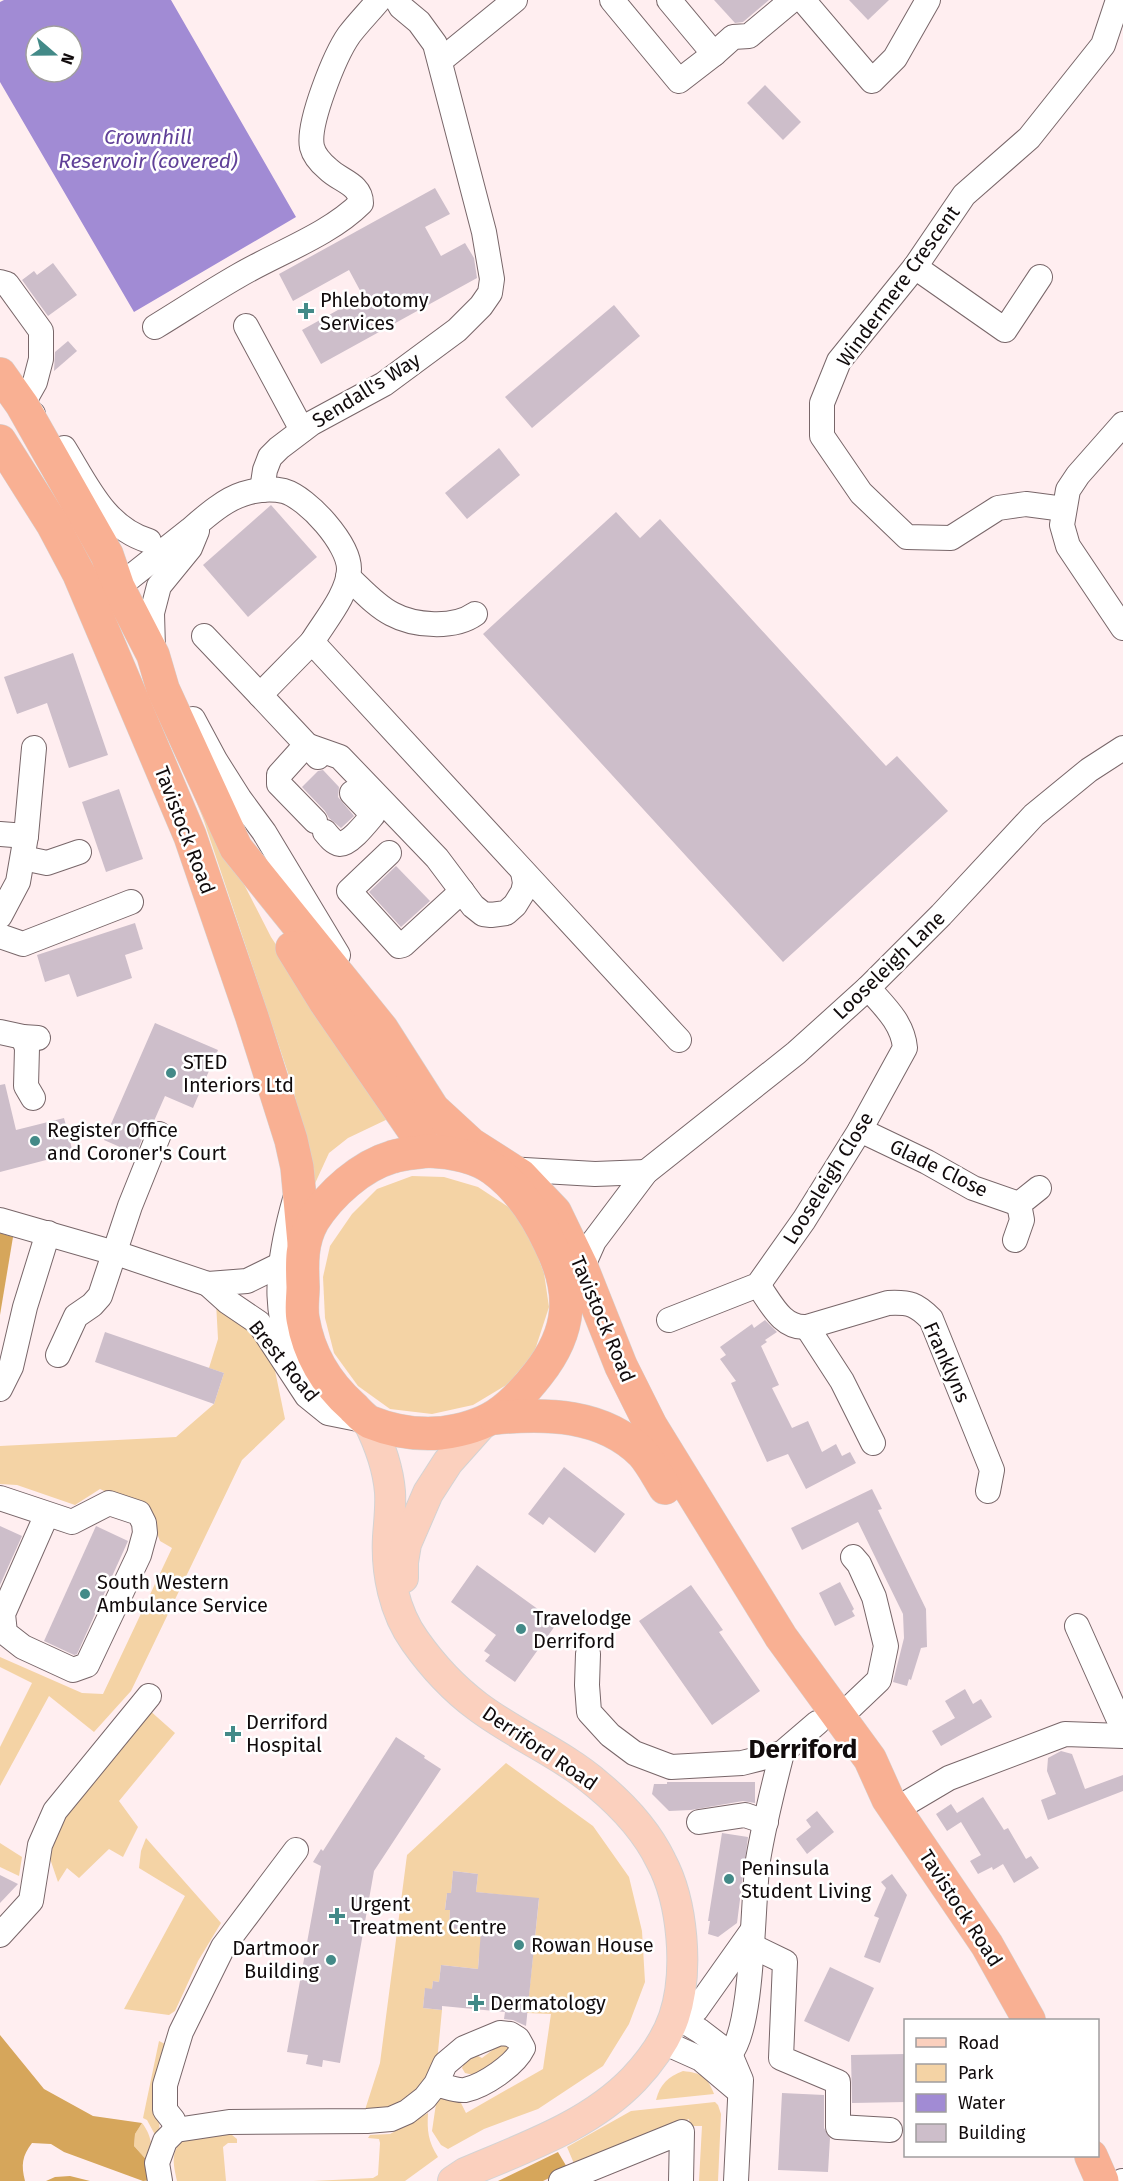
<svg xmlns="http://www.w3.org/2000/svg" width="1123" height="2181" font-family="'Fira Sans',sans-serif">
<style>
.green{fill:#f4d3a5}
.forest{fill:#d6a65b}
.water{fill:#a18bd4;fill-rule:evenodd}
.building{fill:#cdbeca}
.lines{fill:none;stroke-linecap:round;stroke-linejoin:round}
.minor-casing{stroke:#786669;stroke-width:26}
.major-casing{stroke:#d4d3d3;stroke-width:32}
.highway-casing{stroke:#d4d3d3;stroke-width:34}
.minor{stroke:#fff;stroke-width:24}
.major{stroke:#fbd0be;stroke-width:30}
.highway{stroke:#f9b093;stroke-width:33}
.poi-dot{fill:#438a88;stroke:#fff;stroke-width:2}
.labels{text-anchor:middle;stroke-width:5;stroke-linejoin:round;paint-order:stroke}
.street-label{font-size:20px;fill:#110b0c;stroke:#fff}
.poi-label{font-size:20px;fill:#110b0c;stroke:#fff;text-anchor:start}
.water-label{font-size:21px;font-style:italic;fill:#604098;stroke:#fff}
.district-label{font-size:26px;font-weight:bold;fill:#110b0c;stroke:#fff}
</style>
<rect width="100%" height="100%" fill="#ffeef0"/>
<g class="green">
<polygon points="178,755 271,937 390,1118 348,1138 329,1153 312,1190 294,1091 204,821"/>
<polygon points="412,1176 444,1177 478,1187 510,1208 531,1238 544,1273 549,1307 534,1353 508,1384 473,1405 432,1414 390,1409 358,1386 334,1353 325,1318 323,1277 330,1246 352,1214 377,1189"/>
<polygon points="216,1302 254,1332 272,1356 285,1419 242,1460 131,1691 94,1732 49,1696 0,1786 0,1747 32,1683 0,1667 0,1657 82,1693 103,1694 172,1548 160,1541 153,1523 137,1506 100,1489 75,1505 17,1485 0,1484 0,1446 176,1437 214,1404 224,1373 209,1368 218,1339"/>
<polygon points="148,1709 175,1733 119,1801 138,1827 123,1857 109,1849 79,1878 67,1868 58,1882 45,1844"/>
<polygon points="506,1763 593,1826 629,1877 642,1931 645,1982 629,2024 603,2066 538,2109 484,2129 448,2149 441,2145 432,2131 437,2097 459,2099 466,2113 543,2069 551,2014 527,2013 539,1899 476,1892 478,1874 453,1871 451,1893 447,1893 445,1909 450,1910 449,1928 504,1934 479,1956 478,1969 441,1965 439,1982 433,1981 432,1989 425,1989 423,2008 442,2010 437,2062 427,2084 401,2106 364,2113 380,2063 407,1855"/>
<polygon points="146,1838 221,1923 198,1961 175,2011 169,2015 124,2009 185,1896 139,1868 141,1851"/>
<polygon points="0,1843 22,1857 19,1876 0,1867"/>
<polygon points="159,2041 167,2045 158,2091 160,2144 147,2120 143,2118"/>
<polygon points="503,2042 514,2050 474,2075 465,2073 462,2068 470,2052 482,2058"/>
<path d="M683,2071C701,2073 707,2076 714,2094L656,2100C660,2084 668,2077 683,2071Z"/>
<polygon points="715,2102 718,2105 721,2114 718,2181 699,2181 702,2126 690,2126 689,2119 575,2166 567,2147 631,2111"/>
<path d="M428,2113C427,2131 428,2141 438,2157L405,2181H313L373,2178L378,2175L380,2143L379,2139L368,2138L370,2135L390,2134Z"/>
<path d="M142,2123C153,2137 152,2149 151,2165L134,2146L135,2134Z"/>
<path d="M215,2133L232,2135L237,2139V2143H228L223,2147L226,2181H177C173,2161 170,2153 185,2136Z"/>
</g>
<g class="forest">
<polygon points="0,1233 13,1237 0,1315"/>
<path d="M0,2035L44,2089L93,2116L142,2123L135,2134L134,2146L151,2165L152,2180L143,2181L64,2152L51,2144L32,2143C22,2156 21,2165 25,2181H0Z"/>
<polygon points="558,2152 568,2169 543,2181 498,2181"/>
<polygon points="70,2176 90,2181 46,2181 55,2177"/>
</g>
<path class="water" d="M4,0H171L296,217L134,312L0,82V2ZM36,36H72V72H36Z"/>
<g class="building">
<polygon points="714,0 769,0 743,22 735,23"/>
<polygon points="849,0 889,0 868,20"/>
<polygon points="765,85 801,122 783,140 747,103"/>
<polygon points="435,188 450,214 425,227 441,256 465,243 474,258 477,278 321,364 302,330 363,296 349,270 293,301 279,274"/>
<polygon points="53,263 77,295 48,316 22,280 34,271 37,275"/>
<polygon points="614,305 640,336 532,428 505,397"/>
<polygon points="68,341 77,351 54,371 55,352"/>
<polygon points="499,448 520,475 467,519 445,493"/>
<polygon points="271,505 317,557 248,617 203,565"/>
<polygon points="616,512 640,538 660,519 886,766 897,756 948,811 783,962 483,634"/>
<polygon points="73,653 108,755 69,768 47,703 17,714 4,677"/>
<polygon points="323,770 339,787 338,797 354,816 341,828 329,818 325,811 302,787 318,771"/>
<polygon points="119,789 143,859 106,872 82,802"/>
<polygon points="396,866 430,901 401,927 369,892"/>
<polygon points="135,923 143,949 125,955 132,978 77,997 69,974 45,982 37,955"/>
<polygon points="155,1023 218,1050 193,1108 165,1096 154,1121 146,1129 136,1154 104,1140"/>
<polygon points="5,1084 16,1130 64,1118 73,1153 0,1172 0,1085"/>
<polygon points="765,1320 777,1332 765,1340 767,1342 761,1346 779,1385 772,1388 792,1428 808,1421 822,1452 836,1444 842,1456 850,1452 856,1463 806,1489 788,1454 767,1462 731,1383 736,1381 720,1359 726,1355 720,1347 752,1324 754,1328"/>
<polygon points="105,1332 224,1373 214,1404 95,1362"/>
<polygon points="564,1467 625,1514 595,1553 549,1517 543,1525 528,1514"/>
<polygon points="872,1489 882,1509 878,1510 926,1609 927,1647 921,1648 911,1680 909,1679 907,1686 893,1682 904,1638 903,1614 858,1522 802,1550 791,1528"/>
<polygon points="0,1526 22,1536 0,1585"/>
<polygon points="96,1526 128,1541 77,1654 74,1655 44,1641"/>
<polygon points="477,1565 557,1623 515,1682 485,1661 490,1655 484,1651 496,1635 451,1602"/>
<polygon points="840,1582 854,1609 852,1611 855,1616 835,1626 819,1593"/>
<polygon points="691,1585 723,1630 719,1632 760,1691 712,1725 639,1621"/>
<polygon points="965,1689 973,1704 981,1699 992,1717 941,1746 932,1731 955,1718 945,1701"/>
<polygon points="396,1737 425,1756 424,1758 441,1769 374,1871 340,2063 323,2060 322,2067 306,2064 308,2055 287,2052 321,1866 313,1862 321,1849 323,1851"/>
<polygon points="1061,1751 1072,1754 1085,1789 1123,1775 1123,1791 1048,1820 1041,1800 1056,1794 1047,1771 1048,1758"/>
<polygon points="667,1782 755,1782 755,1803 743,1801 691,1810 669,1811 652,1794 654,1784 667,1784"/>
<polygon points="983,1797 1004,1830 1008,1828 1026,1859 1031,1856 1039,1868 1014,1883 1003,1864 993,1870 992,1867 978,1874 970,1861 981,1855 961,1822 947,1831 936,1814 951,1804 957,1813"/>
<polygon points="817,1811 834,1832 807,1854 796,1839 811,1827 806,1820"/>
<polygon points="722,1833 748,1837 737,1923 718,1937 708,1934 710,1921 708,1921"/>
<polygon points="453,1871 478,1874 476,1892 539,1898 526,2026 513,2020 504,2019 505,2012 442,2006 442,2010 423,2008 425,1988 432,1989 433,1981 439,1982 441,1965 478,1969 481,1931 449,1928 450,1910 445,1910 447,1893 451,1893"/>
<polygon points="892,1874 907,1895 880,1963 864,1957 879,1918 874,1916 886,1888 881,1882"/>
<polygon points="0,1875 18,1884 0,1903"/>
<polygon points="830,1967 874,1988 849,2042 804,2021"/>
<polygon points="906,2054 906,2102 852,2103 851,2055"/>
<polygon points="782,2093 824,2095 824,2128 830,2138 828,2172 778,2170"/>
</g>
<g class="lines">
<defs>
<g id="minor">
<polyline points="612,0 679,81 714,54 669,0"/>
<polyline points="803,0 872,81 895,58 928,0"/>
<polyline points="714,54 733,37 749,36 792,0"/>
<polyline points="440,61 515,0"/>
<polyline points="915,267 1005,330 1040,277"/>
<polyline points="0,282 7,284 41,331 41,359 35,382 22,405 33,414"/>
<polyline points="246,326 302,430"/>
<path d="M155,327C183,310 210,292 238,276C277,253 329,235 361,203C361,184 340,181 328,169C322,164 314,155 312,147C307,124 335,55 349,35C358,23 369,12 379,0"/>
<polyline points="1123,424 1078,475 1068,490 1062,525 1068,546 1123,628"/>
<path d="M64,448C87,485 105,528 149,541"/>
<polyline points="262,490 265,470 270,457 279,448 312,423 384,384 457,330 481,306 490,293 492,279 484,232 435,44 419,22 401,7 397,0"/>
<polyline points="1064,509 1026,504 998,508 951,538 907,537 861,493 822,436 822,403 839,361 915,267 964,195 1029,138 1103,45 1118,0"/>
<path d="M348,577C362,590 376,606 392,614C414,626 454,629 475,614"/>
<path d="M118,587C142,568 166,549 190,530C205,517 224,500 243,494C255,490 271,488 284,491C308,498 349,544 349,569C349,593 324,622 312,642L679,1040"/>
<polyline points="204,636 260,695 312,642"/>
<polyline points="153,648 152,613 159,586 190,548 197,531"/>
<polyline points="260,695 318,757"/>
<polyline points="193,719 215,760 239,798 264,832 338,955"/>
<polyline points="306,745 340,757 437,858 473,906 483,914 491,915 506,913 515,905 523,892 525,883 523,872"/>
<polyline points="306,745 279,775 279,784 315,821"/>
<path d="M325,832C329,837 334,843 340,844C350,844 367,822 373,815L352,793"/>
<polyline points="0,834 26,836"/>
<polyline points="389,853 349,891 399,946 403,945 462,891"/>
<polyline points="23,858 47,863 79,852"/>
<polyline points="0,916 18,882 26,836 34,748"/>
<polyline points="0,936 23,944 131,902"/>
<polyline points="0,1032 23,1037 38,1038"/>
<polyline points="23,1037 27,1048 26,1086 33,1098"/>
<polyline points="860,1130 927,1162 973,1188 1019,1204"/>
<polyline points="507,1169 595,1174 646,1172"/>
<path d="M295,1199C277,1263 265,1331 315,1384"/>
<polyline points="0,1220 125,1256 208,1284 247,1281 302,1254"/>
<polyline points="1015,1240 1022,1220 1019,1204 1039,1188"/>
<polyline points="578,1277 594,1241 646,1172 796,1053 868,988 941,915 1034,815 1089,770 1123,748"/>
<polyline points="208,1284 228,1302 259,1323 307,1396 328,1413 368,1421"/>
<path d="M758,1285C771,1303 782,1329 807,1327L888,1303C910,1302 916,1304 931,1319L992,1470L988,1491"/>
<path d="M669,1320L758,1285L804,1220L860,1130L905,1048C903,1023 884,1006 868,988"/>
<polyline points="807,1327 842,1381 873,1443"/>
<polyline points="58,1355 76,1316 92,1305 100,1296 130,1206 159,1134"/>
<polyline points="0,1389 11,1367 25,1307 48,1233"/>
<polyline points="0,1498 72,1522 109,1503 139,1513 144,1523 145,1533 139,1555 87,1665 73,1670 23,1647 5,1633 3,1614 47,1514"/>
<polyline points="1077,1626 1123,1729"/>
<polyline points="588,1654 587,1685 589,1712 610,1735 634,1753 671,1767 742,1763 782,1753 817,1723"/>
<polyline points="839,1718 879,1680 886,1646 874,1597 859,1564 853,1557"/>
<polyline points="896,1812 905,1804 949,1778 1065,1734 1123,1736"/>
<polyline points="699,1822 745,1815 766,1822"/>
<polyline points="0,1935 31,1901 40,1845 55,1811 149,1696"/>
<polyline points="752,1946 785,1962 781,2058 838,2082 838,2127 890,2130"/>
<polyline points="674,2015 700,2031 730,2054 741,2080 736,2181"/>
<polyline points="674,2015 696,2010 752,1931"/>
<polyline points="663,2042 701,2059 740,2092"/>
<path d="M730,2054C754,2027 752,1902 758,1860C764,1824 773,1788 782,1753"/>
<polyline points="176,2130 173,2120 165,2110 165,2085 181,2032 223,1947 296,1850"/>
<path d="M160,2181L157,2163L165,2141L176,2130L229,2122L367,2121L391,2119L407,2112L425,2098L436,2084L445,2064L464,2048L500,2033L510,2034L518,2039L523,2048C515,2065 484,2086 465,2090C457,2091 444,2086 436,2084"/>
<polyline points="561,2181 682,2132 681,2181"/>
<polyline points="1122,2181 1123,2181"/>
</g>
<g id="major">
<path d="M368,1421C379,1443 388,1467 390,1492C391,1507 389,1522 388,1537C386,1572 394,1612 415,1641C432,1665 453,1688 477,1706C515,1735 561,1753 598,1785C622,1805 647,1832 661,1861C683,1902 689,1972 674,2017C666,2040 651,2061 634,2079C589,2126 523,2148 465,2173L453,2181"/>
<polyline points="403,1578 403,1562 406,1544 428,1493 448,1462 481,1425"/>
</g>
<g id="highway">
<polyline points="0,374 22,405 107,555 118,587 153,655 163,689 236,848 382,1029 433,1109 471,1144 521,1176 555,1212 582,1268 621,1366 651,1426 781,1637 870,1759 888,1799 987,1945 1029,2020"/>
<polyline points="0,441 53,525 79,574 190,836 252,1017 291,1140 297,1167 304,1243"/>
<polyline points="292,948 326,1003 428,1151"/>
<path d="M428,1151C449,1152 475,1156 493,1169C518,1187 537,1216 550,1244C574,1292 572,1331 538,1374C509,1411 488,1427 441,1433C417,1435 392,1431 370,1422C364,1419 358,1412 353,1407C326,1383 309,1355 303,1319C301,1309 303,1297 303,1287C302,1264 301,1242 313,1221C330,1194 361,1166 392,1157C404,1153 417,1153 428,1151Z"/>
<path d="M495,1418C546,1413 603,1414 642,1453C651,1463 658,1477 665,1488"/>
<polyline points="1091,2156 1102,2181"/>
</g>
</defs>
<use href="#minor" class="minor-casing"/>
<use href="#major" class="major-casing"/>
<use href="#highway" class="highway-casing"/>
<use href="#minor" class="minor"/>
<use href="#major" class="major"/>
<use href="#highway" class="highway"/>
</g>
<g class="poi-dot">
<path d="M303 302h6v6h6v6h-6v6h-6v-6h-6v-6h6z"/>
<circle cx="171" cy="1073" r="6"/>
<circle cx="35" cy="1141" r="6"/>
<circle cx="85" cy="1594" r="6"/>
<circle cx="521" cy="1629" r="6"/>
<path d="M230 1725h6v6h6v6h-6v6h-6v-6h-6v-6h6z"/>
<circle cx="729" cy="1879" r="6"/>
<path d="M334 1907h6v6h6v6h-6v6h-6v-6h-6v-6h6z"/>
<circle cx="519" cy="1945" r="6"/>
<circle cx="331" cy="1960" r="6"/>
<path d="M473 1994h6v6h6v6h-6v6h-6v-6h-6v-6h6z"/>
</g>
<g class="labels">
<g class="street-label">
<text transform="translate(898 286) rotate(-54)" y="7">Windermere Crescent</text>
<text transform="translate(366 390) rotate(-32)" y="7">Sendall's Way</text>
<text transform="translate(185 830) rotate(69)" y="7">Tavistock Road</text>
<text transform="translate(889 965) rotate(-44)" y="7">Looseleigh Lane</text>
<text transform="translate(939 1168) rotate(26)" y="7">Glade Close</text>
<text transform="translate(828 1178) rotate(-58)" y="7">Looseleigh Close</text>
<text transform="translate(603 1319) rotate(67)" y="7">Tavistock Road</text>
<text transform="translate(284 1361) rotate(51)" y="7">Brest Road</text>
<text transform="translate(947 1362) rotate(66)" y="7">Franklyns</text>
<text transform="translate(540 1748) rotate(34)" y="7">Derriford Road</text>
<text transform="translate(961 1908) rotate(57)" y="7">Tavistock Road</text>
</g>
<g class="poi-label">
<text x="320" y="307">Phlebotomy<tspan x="320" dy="23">Services</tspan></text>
<text x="183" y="1069">STED<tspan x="183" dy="23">Interiors Ltd</tspan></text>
<text x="47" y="1137">Register Office<tspan x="47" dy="23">and Coroner's Court</tspan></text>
<text x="97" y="1589">South Western<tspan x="97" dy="23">Ambulance Service</tspan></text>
<text x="533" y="1625">Travelodge<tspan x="533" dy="23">Derriford</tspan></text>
<text x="246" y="1729">Derriford<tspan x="246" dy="23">Hospital</tspan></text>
<text x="741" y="1875">Peninsula<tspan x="741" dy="23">Student Living</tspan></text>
<text x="350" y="1911">Urgent<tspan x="350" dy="23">Treatment Centre</tspan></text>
<text x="531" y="1952">Rowan House</text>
<text x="319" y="1955" text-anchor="end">Dartmoor<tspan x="319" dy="23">Building</tspan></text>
<text x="490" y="2010">Dermatology</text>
</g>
<g class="water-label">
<text x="148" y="144">Crownhill<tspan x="148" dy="24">Reservoir (covered)</tspan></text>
</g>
<g class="district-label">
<text x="803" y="1758">Derriford</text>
</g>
</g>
<rect x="904" y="2019" width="195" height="138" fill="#ffffff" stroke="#a09d9e" stroke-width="1.5"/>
<rect x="916" y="2038" width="30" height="9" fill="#fbd0be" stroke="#a09d9e" stroke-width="1.5"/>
<text x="958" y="2049" font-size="18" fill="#110b0c">Road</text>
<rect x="916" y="2064" width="30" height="18" fill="#f4d3a5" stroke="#a09d9e" stroke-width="1.5"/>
<text x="958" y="2079" font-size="18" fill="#110b0c">Park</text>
<rect x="916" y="2094" width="30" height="18" fill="#a18bd4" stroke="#a09d9e" stroke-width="1.5"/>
<text x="958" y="2109" font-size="18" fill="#110b0c">Water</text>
<rect x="916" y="2124" width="30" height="18" fill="#cdbeca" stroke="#a09d9e" stroke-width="1.5"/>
<text x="958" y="2139" font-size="18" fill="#110b0c">Building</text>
<g transform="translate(54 54) rotate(110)"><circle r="28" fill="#ffffff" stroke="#a09d9e" stroke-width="1.5"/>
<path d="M0-4.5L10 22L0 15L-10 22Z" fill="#438a88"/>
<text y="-9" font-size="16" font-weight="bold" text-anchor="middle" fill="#110b0c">N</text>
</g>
</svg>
